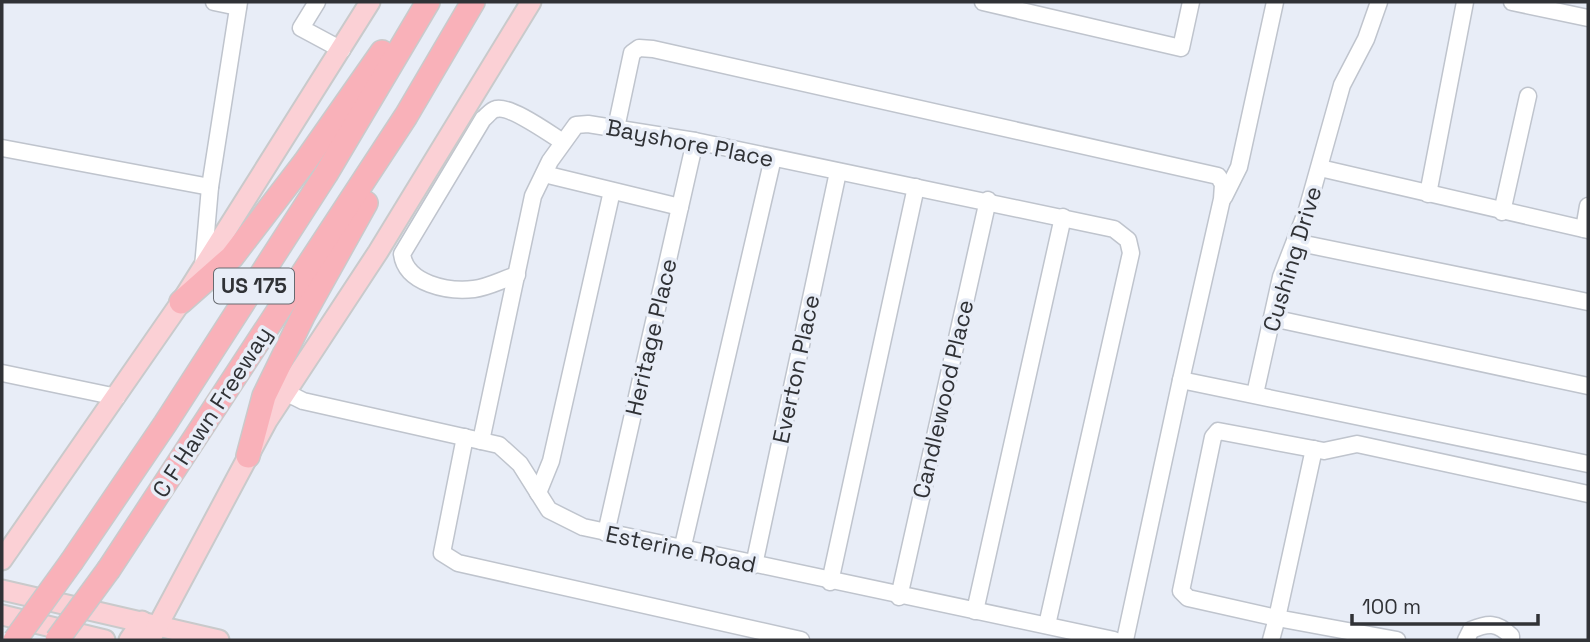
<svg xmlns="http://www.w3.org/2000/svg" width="1590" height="642" font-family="'Space Grotesk',sans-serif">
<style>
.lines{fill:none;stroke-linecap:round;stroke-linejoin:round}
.minor-casing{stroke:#bfc4cd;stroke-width:19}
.major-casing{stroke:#c9cacb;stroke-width:23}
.highway-casing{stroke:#c9cacb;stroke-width:26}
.minor{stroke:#fff;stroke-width:16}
.major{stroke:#fbd0d5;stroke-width:19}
.highway{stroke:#f9b1b9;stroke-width:23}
.highway-bridge-casing{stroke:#c9cacb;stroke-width:26;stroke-linecap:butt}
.highway-bridge{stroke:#f9b1b9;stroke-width:23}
.labels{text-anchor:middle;stroke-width:7;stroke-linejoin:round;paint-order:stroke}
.shield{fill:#e8edf7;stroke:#676a70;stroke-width:2}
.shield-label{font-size:21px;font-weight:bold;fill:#303236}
.street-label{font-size:23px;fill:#303236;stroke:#e8edf7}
</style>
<rect width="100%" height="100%" fill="#e8edf7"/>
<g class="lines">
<defs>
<g id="minor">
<polyline points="214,2 238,7"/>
<polyline points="317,2 301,28 342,50"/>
<polyline points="983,2 1181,48 1191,2"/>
<polyline points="1512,2 1588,18"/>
<polyline points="616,128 632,53 639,48 653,49 1218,176 1223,184 1222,199 1181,380"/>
<polyline points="2,148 210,187"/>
<polyline points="1320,168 1588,230"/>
<polyline points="544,174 680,207"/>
<polyline points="1428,194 1465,2"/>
<polyline points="1224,197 1239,167 1275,2"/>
<polyline points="1502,212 1528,96"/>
<polyline points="1584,229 1588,206"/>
<polyline points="1295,242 1588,302"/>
<polyline points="203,267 210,187 239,2"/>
<path d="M517,275C503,279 489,287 474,289C448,292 406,284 402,254L483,119C487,116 491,110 496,109C510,105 550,134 563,142"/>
<polyline points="1272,318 1588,386"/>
<polyline points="2,373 117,397"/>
<polyline points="285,392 303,401 499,445 520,464 549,510 583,527 1114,640"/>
<polyline points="1255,394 1281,277 1307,210 1342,85 1366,39 1379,2"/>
<polyline points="465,437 442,553 458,563 801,640"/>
<polyline points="481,441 533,196 550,161 576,125 588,124 695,141 1114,229 1128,240 1131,253 1047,625"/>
<polyline points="1314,449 1277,618 1397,640"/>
<polyline points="538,493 551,461 612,191"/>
<polyline points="606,533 695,141"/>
<polyline points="682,550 773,158"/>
<polyline points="754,565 838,172"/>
<polyline points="830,582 916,187"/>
<polyline points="899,597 988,200"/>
<polyline points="975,611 1063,217"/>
<polyline points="1125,640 1181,380 1588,464"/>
<polyline points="1271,640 1277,618 1188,598 1181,591 1213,437 1218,431 1324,451 1357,444 1588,494"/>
<path d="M1466,640L1471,630C1488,623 1497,622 1511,636V640"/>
</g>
<g id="major">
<polyline points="2,560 181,302 370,2"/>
<polyline points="2,590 219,640"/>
<polyline points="2,615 105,640"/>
<polyline points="129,640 142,621"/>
<polyline points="150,640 267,421 378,252 531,2"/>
</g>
<g id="highway">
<polyline points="181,302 232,257 305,162 382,52"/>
<polyline points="248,456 264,396 303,316 366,203"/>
<polyline points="72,561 165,424 326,174 428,2"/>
<polyline points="109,569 406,116 473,2"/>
</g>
</defs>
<use href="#minor" class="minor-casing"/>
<use href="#major" class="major-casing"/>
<use href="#highway" class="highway-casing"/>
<use href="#minor" class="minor"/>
<use href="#major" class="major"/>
<use href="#highway" class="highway"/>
<defs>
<g id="highway-bridge">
<polyline points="15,640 72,561"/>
<polyline points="57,640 109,569"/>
</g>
</defs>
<use href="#highway-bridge" class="highway-bridge-casing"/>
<use href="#highway-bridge" class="highway-bridge"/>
</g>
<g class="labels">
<rect class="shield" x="214" y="268.5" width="80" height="35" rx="5"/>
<g class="shield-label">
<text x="254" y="293">US 175</text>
</g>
<g class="street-label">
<text transform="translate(690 143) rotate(11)" y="8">Bayshore Place</text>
<text transform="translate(1292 259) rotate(-73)" y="8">Cushing Drive</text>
<text transform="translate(651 337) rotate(-77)" y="8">Heritage Place</text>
<text transform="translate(796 369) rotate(-78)" y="8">Everton Place</text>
<text transform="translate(943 399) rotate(-77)" y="8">Candlewood Place</text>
<text transform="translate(212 412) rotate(-57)" y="8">C F Hawn Freeway</text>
<text transform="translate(681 549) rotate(12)" y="8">Esterine Road</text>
</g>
</g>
<rect width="1590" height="642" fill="none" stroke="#303236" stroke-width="7"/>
<path d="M1352 614v10h186v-10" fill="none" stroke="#303236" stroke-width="3.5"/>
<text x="1362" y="614" font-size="21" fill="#303236" stroke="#e8edf7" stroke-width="5" paint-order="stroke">100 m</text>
</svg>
